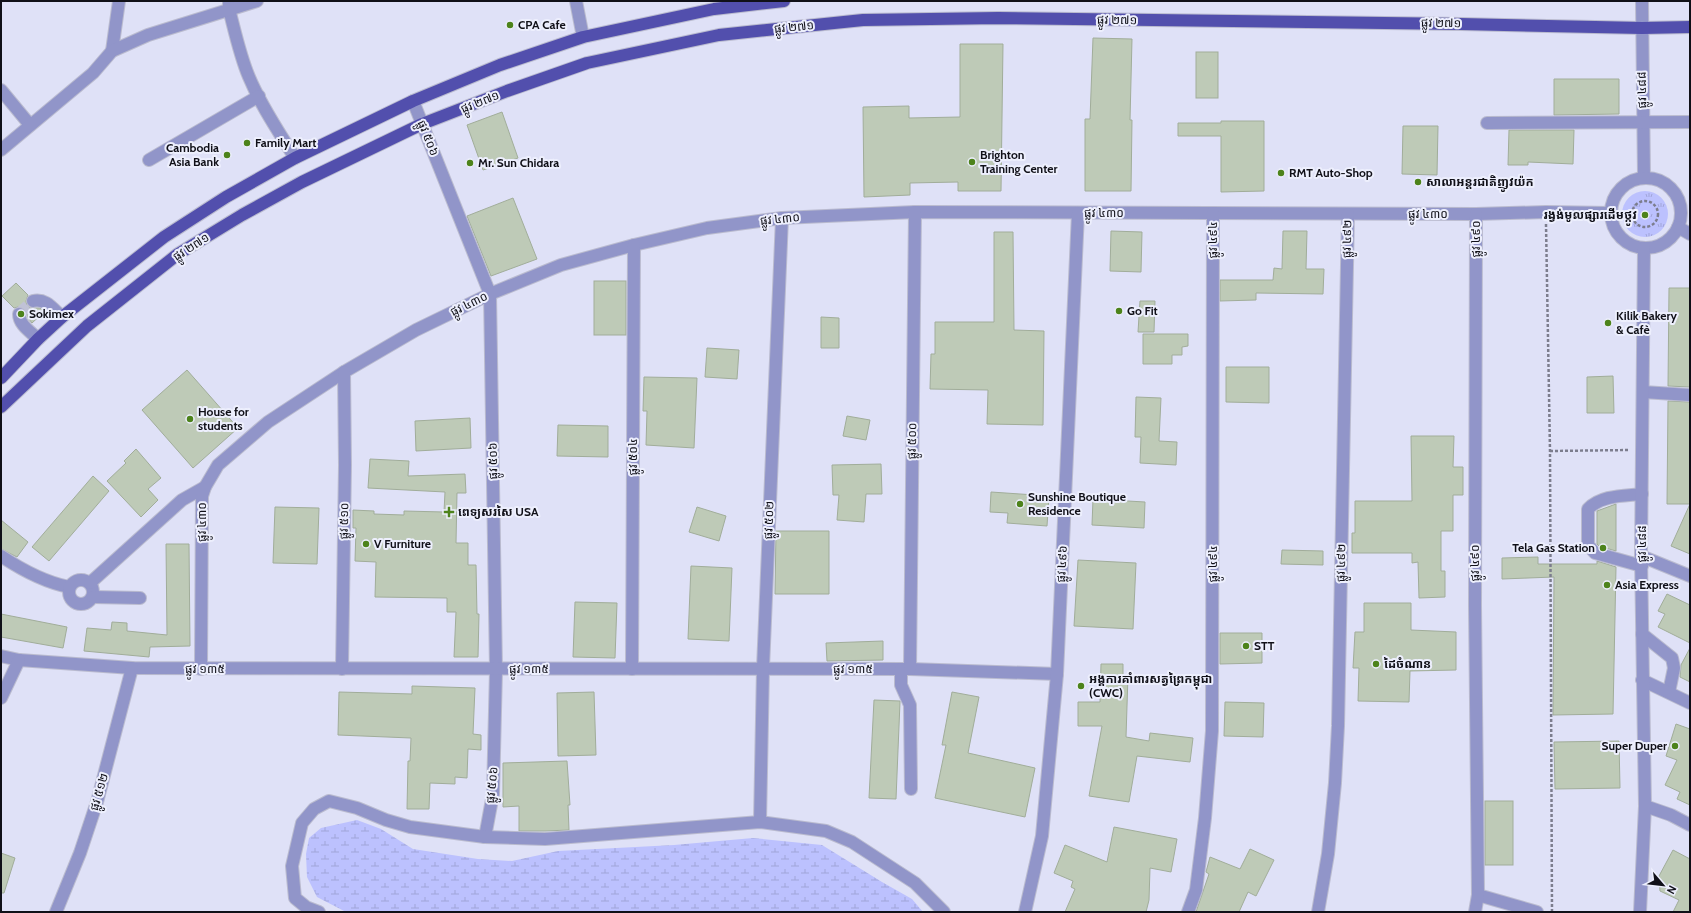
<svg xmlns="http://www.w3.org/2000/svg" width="1691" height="913" font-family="Cabin,'Noto Sans Khmer',sans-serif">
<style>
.grass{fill:url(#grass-tufts)}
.wetland{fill:url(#wetland-marsh)}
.building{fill:#becab7;stroke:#a1ad9a}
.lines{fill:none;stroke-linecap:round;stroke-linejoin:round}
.minor-tunnel{stroke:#c0c2d6;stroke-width:12;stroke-dasharray:12 6;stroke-linecap:butt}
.minor-casing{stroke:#babbcf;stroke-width:14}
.major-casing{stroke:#babbcf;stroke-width:14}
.path{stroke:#7c7d8d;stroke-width:2.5;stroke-dasharray:3 2;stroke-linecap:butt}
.minor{stroke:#9195c9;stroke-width:12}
.major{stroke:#524fad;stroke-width:12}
.poi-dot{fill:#4d831b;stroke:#edeffd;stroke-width:1.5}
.labels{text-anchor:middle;stroke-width:4;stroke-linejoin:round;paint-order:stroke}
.street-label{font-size:12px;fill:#101018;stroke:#edeffd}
.poi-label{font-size:12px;font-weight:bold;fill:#101018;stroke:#edeffd;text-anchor:start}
</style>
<defs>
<pattern id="grass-tufts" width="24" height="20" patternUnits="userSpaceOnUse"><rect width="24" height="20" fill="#bcc1fe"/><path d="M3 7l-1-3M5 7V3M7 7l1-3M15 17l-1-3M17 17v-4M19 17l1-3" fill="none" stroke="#a1a5d9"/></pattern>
<pattern id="wetland-marsh" width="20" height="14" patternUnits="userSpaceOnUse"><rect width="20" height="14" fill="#bcc1fe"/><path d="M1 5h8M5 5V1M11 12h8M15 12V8" fill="none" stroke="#a1a5d9"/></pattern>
</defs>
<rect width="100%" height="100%" fill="#dfe1f7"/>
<circle class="grass" cx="1645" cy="214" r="23"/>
<polygon class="wetland" points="357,820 381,829 413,849 478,859 512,861 558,851 674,845 753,838 822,845 882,882 912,899 923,912 346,912 317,897 307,877 306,854 309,838 321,828"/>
<g class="building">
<polygon points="1093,38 1132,39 1130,120 1132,120 1131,191 1085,191 1085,119 1090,119"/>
<polygon points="960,44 1003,44 1001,191 958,191 958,182 910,183 910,195 864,197 863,107 909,106 909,118 960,117"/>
<rect x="1196" y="52" width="22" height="46"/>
<polygon points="1554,79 1619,79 1619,114 1554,115"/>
<polygon points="502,112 518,158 483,170 467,125"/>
<polygon points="1221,121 1264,121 1264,191 1221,192 1221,136 1178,136 1178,123 1221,123"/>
<polygon points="1403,126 1438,126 1437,175 1402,174"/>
<polygon points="1509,130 1574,130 1573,164 1528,162 1528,165 1508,165"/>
<polygon points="513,198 537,259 491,276 467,216"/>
<polygon points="1111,231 1142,232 1141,272 1110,271"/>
<polygon points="1283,231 1307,231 1306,269 1324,269 1323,294 1256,293 1256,300 1220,301 1220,280 1273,280 1274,268 1282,269"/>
<polygon points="994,232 1013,232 1014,330 1044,331 1043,425 987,424 988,390 930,389 931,354 935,354 935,322 994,322"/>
<rect x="594" y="281" width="32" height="54"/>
<polygon points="16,283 28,295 26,301 27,306 30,308 40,308 44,312 32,323 28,318 25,309 18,307 14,308 2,296"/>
<polygon points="1669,288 1690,288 1690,387 1668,386"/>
<polygon points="1140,301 1155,301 1154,332 1138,332"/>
<polygon points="821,317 839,318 839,348 821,348"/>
<polygon points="1143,334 1188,334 1188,346 1182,347 1182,355 1172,355 1172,364 1143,364"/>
<polygon points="707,348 739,350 737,379 705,377"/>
<polygon points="1226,367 1269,367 1269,403 1226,402"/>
<polygon points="187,370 238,428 193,468 142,410"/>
<polygon points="1613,376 1614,413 1587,413 1587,377"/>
<polygon points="644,377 697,378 694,448 646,445 647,411 643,411"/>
<polygon points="1136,397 1161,398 1159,441 1177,442 1176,465 1140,463 1141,437 1135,437"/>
<polygon points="1668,401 1690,402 1690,554 1671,546 1690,504 1667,504"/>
<polygon points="847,416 870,420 866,440 843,436"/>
<polygon points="470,418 471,448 416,451 415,421"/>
<polygon points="558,425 608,426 608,457 557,456"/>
<polygon points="1411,436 1454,436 1453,467 1463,467 1463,495 1453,495 1453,531 1441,531 1441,571 1445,571 1445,597 1419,598 1418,562 1412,563 1412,553 1352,553 1352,533 1355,533 1355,501 1412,501"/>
<polygon points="136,449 161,478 148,489 158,500 141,517 107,481 126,463 124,461"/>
<polygon points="370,459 409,461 408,476 465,474 466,493 457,493 456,543 468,543 468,565 476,565 477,614 479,614 478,657 454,657 456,612 447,612 447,598 375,597 376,562 355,561 356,528 353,528 353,510 374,511 374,514 404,515 404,511 444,512 445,492 368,488"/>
<polygon points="881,464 882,494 866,494 864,522 837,520 839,495 833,495 832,465"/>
<polygon points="93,476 109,491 49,561 32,547"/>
<polygon points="991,492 1049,496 1047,526 1007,523 1008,513 990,512"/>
<polygon points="1093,499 1145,502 1144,528 1092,525"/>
<polygon points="1616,504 1616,551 1599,546 1597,544 1597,511"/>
<polygon points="275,507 319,508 317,564 273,563"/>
<polygon points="697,507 726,516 719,541 689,532"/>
<polygon points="1,520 28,542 17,557 1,549"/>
<polygon points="776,531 829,531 829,594 775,594"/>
<polygon points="166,544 189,544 190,646 150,647 149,657 84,651 87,628 111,630 112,622 127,623 127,631 167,635"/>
<polygon points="1282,550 1323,551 1323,565 1281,564"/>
<polygon points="1538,557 1538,564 1597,564 1597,561 1616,567 1613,714 1553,715 1554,577 1502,579 1502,558"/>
<polygon points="1078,560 1136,563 1133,629 1074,626"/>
<polygon points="691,566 732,568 729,641 688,639"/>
<polygon points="1667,594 1690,605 1690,643 1658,627 1665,614 1658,611"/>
<polygon points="575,602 617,603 615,658 573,657"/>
<polygon points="1364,603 1411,603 1411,630 1456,632 1456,670 1410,671 1409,702 1358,701 1359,668 1353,668 1355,632 1364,632"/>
<polygon points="1,614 67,627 63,648 1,637"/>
<polygon points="1220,633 1262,633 1262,663 1220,664"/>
<polygon points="883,641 883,660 827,661 826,643"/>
<polygon points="1690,648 1690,682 1680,677 1681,665"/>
<polygon points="1101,664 1123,664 1123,675 1128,675 1126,737 1149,741 1150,733 1193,738 1190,762 1137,756 1129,802 1089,796 1102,726 1078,726 1078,702 1100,702"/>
<polygon points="412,686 475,688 473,734 481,735 481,750 468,749 467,778 455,777 455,784 430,783 429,809 407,809 408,761 410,761 411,738 338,735 339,692 412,694"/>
<polygon points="594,692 596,755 558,756 557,693"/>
<polygon points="952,692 979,697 968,753 1035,768 1025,817 935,798 946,745 942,745"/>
<polygon points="874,700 900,701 900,702 896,799 869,798"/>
<polygon points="1225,702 1264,703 1263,737 1224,736"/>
<polygon points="1676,724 1690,729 1690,805 1677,799 1680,792 1665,785 1677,760 1666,756"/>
<polygon points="1619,741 1620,788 1555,789 1554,742"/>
<polygon points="567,761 570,805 568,805 569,830 545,831 519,831 519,806 503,807 503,763"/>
<rect x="1485" y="801" width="28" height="64"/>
<polygon points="1114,827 1177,839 1171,872 1150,868 1149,900 1146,912 1065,912 1075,889 1071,887 1073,881 1054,873 1065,845 1107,862"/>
<polygon points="1250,849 1274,860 1256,896 1248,892 1239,912 1196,912 1209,874 1206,872 1210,857 1240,869"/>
<polygon points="1673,850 1690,859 1690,912 1673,912 1679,900 1660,891 1659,876"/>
<polygon points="1,853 15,858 4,893 1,893"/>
</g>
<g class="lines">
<polyline class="minor-tunnel" points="19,314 33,301"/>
<defs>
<g id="minor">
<polyline points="576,1 583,37"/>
<polyline points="1642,1 1644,178"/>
<path d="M229,2V9C235,32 240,56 249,77C261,106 279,132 295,158"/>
<polyline points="112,51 119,1"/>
<polyline points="1,90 30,125"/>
<polyline points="413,101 490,294 496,670 493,794 485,837"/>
<polyline points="1487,123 1690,122"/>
<polyline points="1,150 93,73 112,51 148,35 257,1"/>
<polyline points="149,160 259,96"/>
<circle cx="1646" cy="213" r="35"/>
<polyline points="1678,227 1690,234"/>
<path d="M33,301C46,298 53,309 62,317"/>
<path d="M19,314C19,325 31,332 38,339"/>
<polyline points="1643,392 1690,395"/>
<path d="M1,556C22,570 44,582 69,587"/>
<polyline points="1641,556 1690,576"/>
<path d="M1642,566L1595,553L1588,545V509C1601,495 1624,496 1642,494"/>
<circle cx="81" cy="592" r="12"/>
<polyline points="90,583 182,500 205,487"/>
<polyline points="93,597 140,598"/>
<polyline points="1642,634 1672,658 1674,668 1669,692"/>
<polyline points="1,656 19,660 132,668 910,669 1057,674"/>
<polyline points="201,669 202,496 205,487 218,465 268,422 344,372 416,330 490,294 561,265 634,245 707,228 782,218 915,212 1476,214 1546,212 1611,213"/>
<polyline points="342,669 345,465 344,372"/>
<polyline points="632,669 634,245"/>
<polyline points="901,669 901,685 910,705 911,789"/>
<polyline points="910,669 915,212"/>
<polyline points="1642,680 1690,703"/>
<polyline points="1,698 19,660"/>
<polyline points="1645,806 1671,815 1690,825"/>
<polyline points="760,822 763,668 782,218"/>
<polyline points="1478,895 1537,912"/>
<polyline points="56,912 80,853 97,802 132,668"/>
<polyline points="319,912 306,907 295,898 292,866 302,823 314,809 329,801 357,808 386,820 410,827 485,837 545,839 760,822 826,831 852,842 915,883 944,912"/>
<polyline points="1025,912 1042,836 1057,674 1078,213"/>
<polyline points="1188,912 1196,890 1205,818 1212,731 1213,213"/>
<polyline points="1318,912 1328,854 1335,783 1338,726 1348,214"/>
<polyline points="1475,912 1478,895 1475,605 1476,214"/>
<polyline points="1640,912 1645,806 1641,556 1644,248"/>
</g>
<g id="major">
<polyline points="1,378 38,339 62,317 164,237 226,197 295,158 413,101 500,65 583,37 714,9 784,1"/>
<polyline points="1,407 87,326 178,254 242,215 302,182 422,124 507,91 587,63 719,35 863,20 998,18 1461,24 1642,28 1690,27"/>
</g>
</defs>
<use href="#minor" class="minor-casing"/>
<use href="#major" class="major-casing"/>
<g class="path">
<circle cx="1645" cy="214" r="13"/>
<polyline points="1546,224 1550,451 1552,912"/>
<polyline points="1550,451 1630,450"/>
</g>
<use href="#minor" class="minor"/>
<use href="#major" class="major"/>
</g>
<g class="poi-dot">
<circle cx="510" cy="25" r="4"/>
<circle cx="247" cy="143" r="4"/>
<circle cx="227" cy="155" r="4"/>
<circle cx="972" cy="162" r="4"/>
<circle cx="470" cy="163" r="4"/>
<circle cx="1281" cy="173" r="4"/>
<circle cx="1418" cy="182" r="4"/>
<circle cx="1645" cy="215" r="4"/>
<circle cx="1119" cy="311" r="4"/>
<circle cx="21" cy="314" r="4"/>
<circle cx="1608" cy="323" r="4"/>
<circle cx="190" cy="419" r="4"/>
<circle cx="1020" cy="504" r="4"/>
<path d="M447 506h4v4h4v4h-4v4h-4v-4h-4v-4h4z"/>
<circle cx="366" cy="544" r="4"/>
<circle cx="1603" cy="548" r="4"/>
<circle cx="1607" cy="585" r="4"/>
<circle cx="1246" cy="646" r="4"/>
<circle cx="1376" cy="664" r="4"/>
<circle cx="1081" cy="686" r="4"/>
<circle cx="1675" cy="746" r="4"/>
</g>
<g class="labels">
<g class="street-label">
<text transform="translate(1117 20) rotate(1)" y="4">ផ្លូវ ២៧១</text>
<text transform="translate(1441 23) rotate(1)" y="4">ផ្លូវ ២៧១</text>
<text transform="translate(794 27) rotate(-6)" y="4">ផ្លូវ ២៧១</text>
<text transform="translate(1642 90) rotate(-91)" y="4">ផ្លូវ ៤៨៨</text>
<text transform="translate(480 102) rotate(-22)" y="4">ផ្លូវ ២៧១</text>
<text transform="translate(428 138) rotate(68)" y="4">ផ្លូវ ៥០៦</text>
<text x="1104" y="217">ផ្លូវ ៤៣០</text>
<text x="1428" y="218">ផ្លូវ ៤៣០</text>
<text transform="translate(780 219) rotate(-6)" y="4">ផ្លូវ ៤៣០</text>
<text transform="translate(1347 239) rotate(-89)" y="4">ផ្លូវ ៤៩២</text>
<text transform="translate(1476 239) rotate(-90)" y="4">ផ្លូវ ៤៩០</text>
<text transform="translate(1213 240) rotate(-90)" y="4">ផ្លូវ ៤៩៤</text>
<text transform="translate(191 247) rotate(-33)" y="4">ផ្លូវ ២៧១</text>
<text transform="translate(469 304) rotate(-26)" y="4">ផ្លូវ ៤៣០</text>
<text transform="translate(912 441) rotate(-89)" y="4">ផ្លូវ ៥០០</text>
<text transform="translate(633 457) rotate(-90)" y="4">ផ្លូវ ៥០៤</text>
<text transform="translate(493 461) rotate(-91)" y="4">ផ្លូវ ៥០៦</text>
<text transform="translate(769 520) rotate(-88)" y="4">ផ្លូវ ៥០២</text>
<text transform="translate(344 521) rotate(-89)" y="4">ផ្លូវ ៥១០</text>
<text transform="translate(202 522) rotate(-90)" y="4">ផ្លូវ ៤៣០</text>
<text transform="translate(1642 544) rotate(-90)" y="4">ផ្លូវ ៤៨៨</text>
<text transform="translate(1341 563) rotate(-89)" y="4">ផ្លូវ ៤៩២</text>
<text transform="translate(1475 563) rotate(-90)" y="4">ផ្លូវ ៤៩០</text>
<text transform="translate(1062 564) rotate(-87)" y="4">ផ្លូវ ៤៩៦</text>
<text transform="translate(1213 564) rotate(-90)" y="4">ផ្លូវ ៤៩៤</text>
<text x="205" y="673">ផ្លូវ ១៣៥</text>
<text x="529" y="673">ផ្លូវ ១៣៥</text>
<text x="853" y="673">ផ្លូវ ១៣៥</text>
<text transform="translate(492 785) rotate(-85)" y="4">ផ្លូវ ៥០៦</text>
<text transform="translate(99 792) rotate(-74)" y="4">ផ្លូវ ៥១២</text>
</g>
<g class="poi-label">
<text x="518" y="29">CPA Cafe</text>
<text x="255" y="147">Family Mart</text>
<text x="219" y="152" text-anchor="end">Cambodia<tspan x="219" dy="14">Asia Bank</tspan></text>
<text x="980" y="159">Brighton<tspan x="980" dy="14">Training Center</tspan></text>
<text x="478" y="167">Mr. Sun Chidara</text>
<text x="1289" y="177">RMT Auto-Shop</text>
<text x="1426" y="186">សាលាអន្តរជាតិញូវយ៉ក</text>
<text x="1637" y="219" text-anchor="end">រង្វង់មូលផ្សារដើមថ្កូវ</text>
<text x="1127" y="315">Go Fit</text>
<text x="29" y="318">Sokimex</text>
<text x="1616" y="320">Kilik Bakery<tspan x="1616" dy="14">&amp; Cafè</tspan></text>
<text x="198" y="416">House for<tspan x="198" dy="14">students</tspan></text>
<text x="1028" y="501">Sunshine Boutique<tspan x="1028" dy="14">Residence</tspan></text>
<text x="458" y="516">ពេទ្យសរសៃ USA</text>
<text x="374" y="548">V Furniture</text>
<text x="1595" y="552" text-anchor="end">Tela Gas Station</text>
<text x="1615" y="589">Asia Express</text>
<text x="1254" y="650">STT</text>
<text x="1384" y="668">ដៃចំណាន</text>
<text x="1089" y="683">អង្គការគាំពារសត្វព្រៃកម្ពុជា<tspan x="1089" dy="14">(CWC)</tspan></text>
<text x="1667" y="750" text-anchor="end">Super Duper</text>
</g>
</g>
<rect width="1691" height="913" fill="none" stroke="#101018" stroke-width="4"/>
<g transform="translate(1663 885) rotate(118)" stroke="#edeffd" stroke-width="3" paint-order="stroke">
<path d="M0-3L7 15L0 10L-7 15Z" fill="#101018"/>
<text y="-6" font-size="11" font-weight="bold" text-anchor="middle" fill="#101018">N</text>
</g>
</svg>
